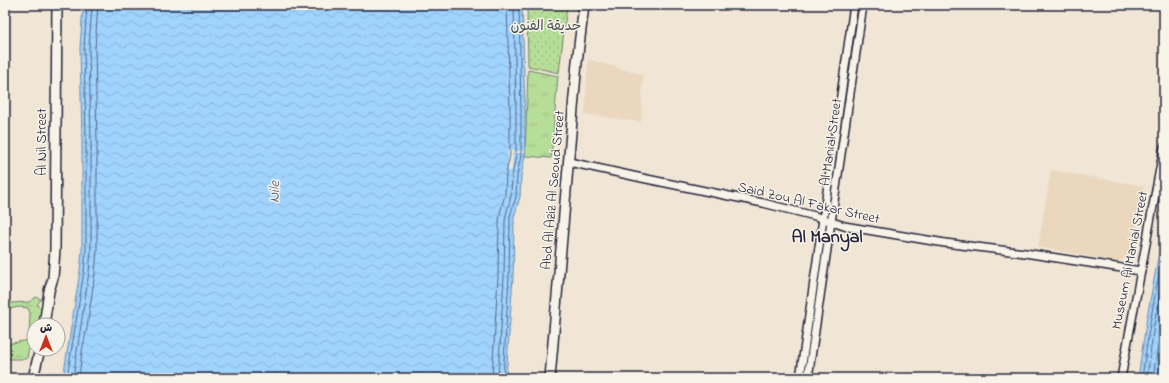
<svg xmlns="http://www.w3.org/2000/svg" width="1169" height="383" font-family="'Indie Flower','Playpen Sans Arabic',sans-serif">
<style>
.built{fill:#ead7be}
.grass{fill:url(#grass-tufts);stroke:#6c806a}
.park{fill:url(#park-dots);stroke:#6c806a}
.water{fill:url(#water-waves);stroke:#6e8caf}
.pier{fill:#f1e6d5}
.lines{fill:none;stroke-linecap:round;stroke-linejoin:round}
.shore{stroke:#546989;stroke-width:1}
.minor-casing{stroke:#22223b;stroke-width:10}
.major-casing{stroke:#22223b;stroke-width:12}
.minor{stroke:#f7f3e8;stroke-width:7}
.major{stroke:#f7f3e8;stroke-width:9}
.labels{text-anchor:middle;stroke-width:3;stroke-linejoin:round;paint-order:stroke}
.park-label{font-size:14px;fill:#475152;stroke:#f7f3e8}
.street-label{font-size:14px;fill:#22223b;stroke:#f7f3e8}
.water-label{font-size:15px;font-style:italic;fill:#485775;stroke:#f7f3e8}
.district-label{font-size:18px;font-weight:bold;fill:#22223b;stroke:#f7f3e8}
</style>
<defs>
<pattern id="grass-tufts" width="24" height="20" patternUnits="userSpaceOnUse"><rect width="24" height="20" fill="#b7de99"/><path d="M3 7l-1-3M5 7V3M7 7l1-3M15 17l-1-3M17 17v-4M19 17l1-3" fill="none" stroke="#9dbe85"/></pattern>
<pattern id="park-dots" width="8" height="8" patternUnits="userSpaceOnUse"><rect width="8" height="8" fill="#b7de99"/><path d="M2 2h.1M6 6h.1" fill="none" stroke="#9dbe85" stroke-width="1.8" stroke-linecap="round"/></pattern>
<pattern id="water-waves" width="16" height="10" patternUnits="userSpaceOnUse"><rect width="16" height="10" fill="#a0d3fd"/><path d="M0 5q4-4 8 0t8 0" fill="none" stroke="#8ab5da"/></pattern>
</defs>
<rect width="100%" height="100%" fill="#f1e6d5"/>
<filter id="ink" filterUnits="userSpaceOnUse"><feTurbulence type="fractalNoise" baseFrequency=".025" numOctaves="2"/><feDisplacementMap in="SourceGraphic" scale="8" xChannelSelector="R" yChannelSelector="G"/><feConvolveMatrix kernelMatrix="1 2 1 2 8 2 1 2 1" color-interpolation-filters="sRGB"/></filter>
<g filter="url(#ink)">
<g class="built">
<polygon points="588,59 643,75 641,122 585,114"/>
<polygon points="1051,170 1144,186 1131,255 1118,262 1038,247"/>
</g>
<g class="grass">
<polygon points="528,70 558,76 551,158 525,156"/>
<polygon points="36,297 41,299 37,305 42,309 38,325 34,325 34,342 29,335 30,313 28,308 19,307 9,309 10,303 29,302"/>
<polygon points="30,340 27,359 5,359 6,344"/>
</g>
<polygon class="park" points="527,5 567,5 559,73 528,66"/>
<g class="water">
<polygon points="83,5 522,5 525,111 525,156 521,176 520,197 514,217 514,223 513,277 506,378 63,378 80,271 82,250 82,141 80,48"/>
<polygon points="1164,225 1164,378 1138,378 1146,323"/>
</g>
<polygon class="pier" points="508,150 513,150 513,151 525,151 525,153 513,153 512,171 508,171"/>
<g class="lines">
<g class="shore">
<polyline points="67,378 84,271 86,250 86,141 84,48 87,5"/>
<polyline points="73,378 89,272 91,251 91,141 89,48 92,5"/>
<polyline points="79,378 82,351 87,328 95,273 97,250 97,141 95,48 98,5"/>
<polyline points="492,378 498,277 499,222 500,213 505,195 506,174 510,155 510,111 507,5"/>
<polyline points="498,378 504,277 505,222 506,215 511,196 512,175 516,155 516,111 514,5"/>
<polyline points="503,378 509,277 510,223 510,216 516,197 517,176 521,155 521,111 519,5"/>
<polyline points="1142,378 1150,323 1164,247"/>
<polyline points="1147,378 1154,324 1164,274"/>
<polyline points="1153,378 1164,306"/>
</g>
<defs>
<g id="minor">
<polyline points="569,162 642,178 763,203 815,216 844,226 945,243 1025,253 1141,271"/>
<polyline points="800,378 854,5"/>
<polyline points="808,378 863,5"/>
<polyline points="1121,378 1164,147"/>
</g>
<g id="major">
<polyline points="44,325 49,291 53,278 55,249 57,5"/>
<polyline points="33,378 40,349"/>
<polyline points="550,378 577,62 584,5"/>
</g>
</defs>
<use href="#minor" class="minor-casing"/>
<use href="#major" class="major-casing"/>
<use href="#minor" class="minor"/>
<use href="#major" class="major"/>
</g>
</g>
<g class="labels">
<g class="park-label">
<text x="546" y="30">حديقة الفنون</text>
</g>
<g class="street-label">
<text transform="translate(41 142) rotate(-90)" y="5">Al Nil Street</text>
<text transform="translate(830 142) rotate(-82)" y="5">Al Manial Street</text>
<text transform="translate(552 190) rotate(-85)" y="5">Abd Al Aziz Al Seoud Street</text>
<text transform="translate(809 202) rotate(13)" y="5">Said Zou Al Fakar Street</text>
<text transform="translate(1129 260) rotate(-79)" y="5">Museum Al Manial Street</text>
</g>
<g class="water-label">
<text transform="translate(274 192) rotate(-89)" y="5">Nile</text>
</g>
<g class="district-label">
<text x="827" y="242">Al Manyal</text>
</g>
</g>
<rect width="1169" height="383" fill="none" stroke="#f7f3e8" stroke-width="20"/>
<rect x="10" y="10" width="1149" height="363" fill="none" stroke="#22223b" stroke-width="1.5" filter="url(#ink)"/>
<g transform="translate(46 337)"><circle r="19" fill="#f7f3e8" stroke="#a29fa3"/>
<path d="M0-3L7 15L0 10L-7 15Z" fill="#c8321e"/>
<text y="-6" font-size="11" font-weight="bold" text-anchor="middle" fill="#22223b">ش</text>
</g>
</svg>
